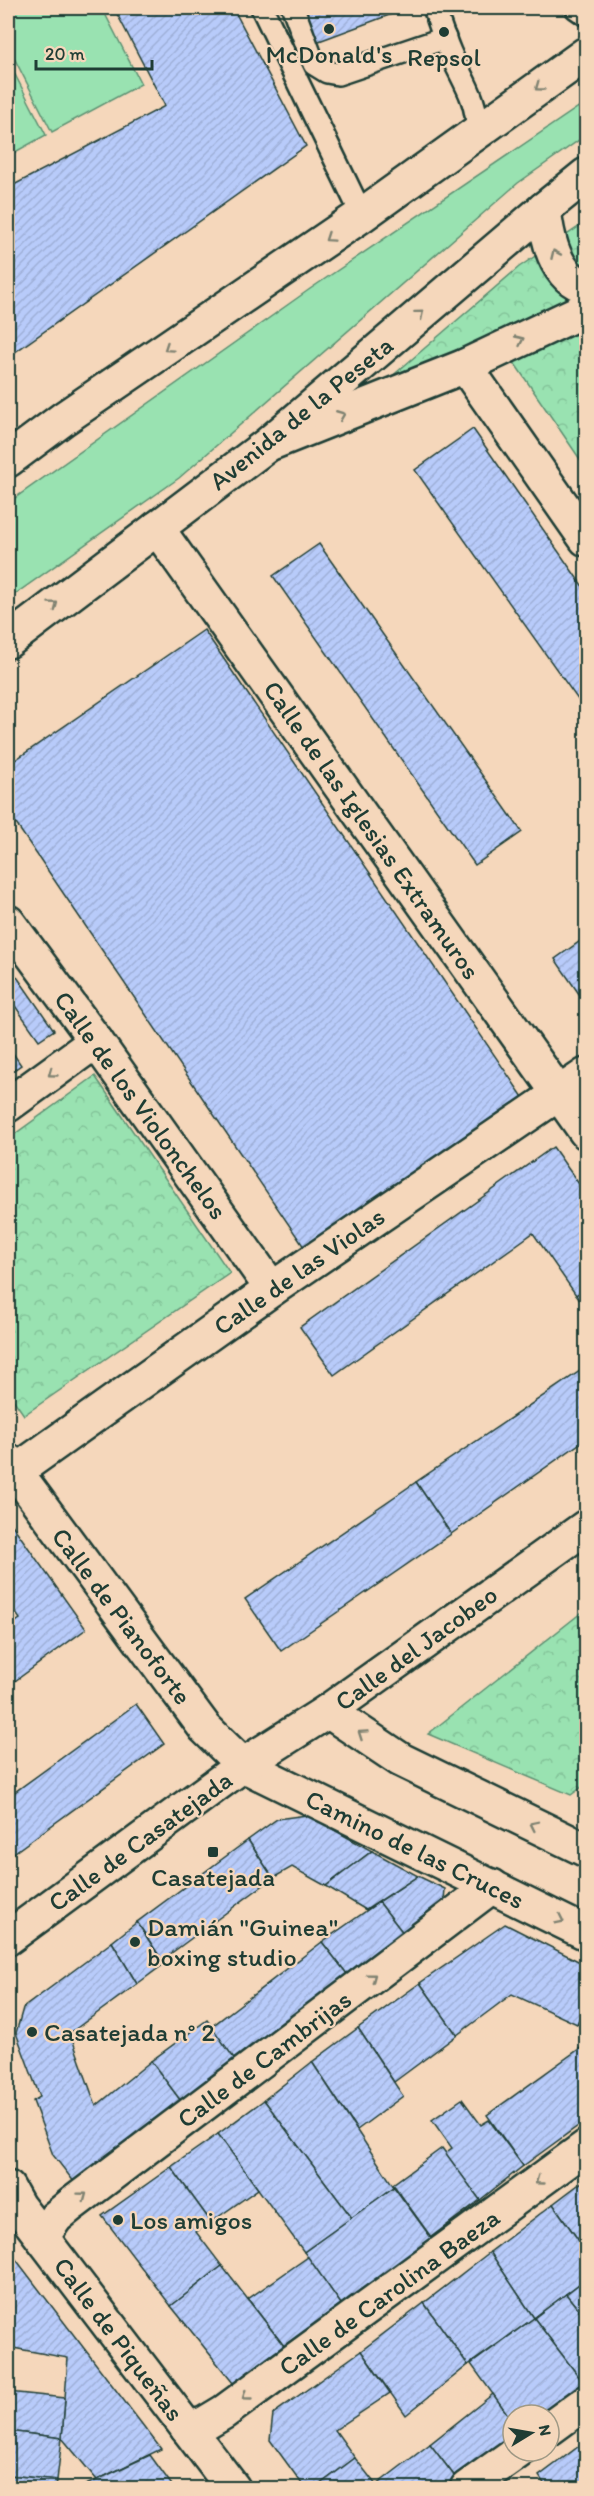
<svg xmlns="http://www.w3.org/2000/svg" width="594" height="2496" font-family="Itim,sans-serif">
<style>
.forest{fill:url(#forest-crowns);stroke:#5c9072;stroke-width:1.5}
.garden{fill:#99e2b1;stroke:#5c9072;stroke-width:1.5}
.building{fill:url(#building-hatch);stroke:#1f3d34;stroke-width:1.5}
.lines{fill:none;stroke-linecap:round;stroke-linejoin:round}
.service-casing{stroke:#1f3d34;stroke-width:26}
.minor-casing{stroke:#1f3d34;stroke-width:38}
.tertiary-casing{stroke:#1f3d34;stroke-width:38}
.service{stroke:#f5d7bb;stroke-width:21}
.minor{stroke:#f5d7bb;stroke-width:33}
.tertiary{stroke:#f5d7bb;stroke-width:33}
.oneway{stroke:#7f8271}
.poi-dot{fill:#1f3d34;stroke:#f5d7bb;stroke-width:2}
.labels{text-anchor:middle;stroke-width:4.5;stroke-linejoin:round;paint-order:stroke}
.poi-label{font-size:26px;fill:#1f3d34;stroke:#f5d7bb}
.street-label{font-size:26px;fill:#1f3d34;stroke:#f5d7bb}
</style>
<defs>
<pattern id="forest-crowns" width="20" height="18" patternUnits="userSpaceOnUse" patternTransform="scale(1.5)"><rect width="20" height="18" fill="#99e2b1"/><path d="M2 6a3 3 0 1 1 6 0M12 15a3 3 0 1 1 6 0" fill="none" stroke="#83c399"/></pattern>
<pattern id="building-hatch" width="6" height="6" patternUnits="userSpaceOnUse" patternTransform="scale(1.5)"><rect width="6" height="6" fill="#b8cbfa"/><path d="M-1 1l2-2M0 6l6-6M5 7l2-2" fill="none" stroke="#9eafd7"/></pattern>
</defs>
<rect width="100%" height="100%" fill="#f5d7bb"/>
<filter id="ink" filterUnits="userSpaceOnUse"><feTurbulence type="fractalNoise" baseFrequency=".0167" numOctaves="2"/><feDisplacementMap in="SourceGraphic" scale="12" xChannelSelector="R" yChannelSelector="G"/><feConvolveMatrix kernelMatrix="1 2 1 2 8 2 1 2 1" color-interpolation-filters="sRGB"/></filter>
<g filter="url(#ink)">
<g class="forest">
<polygon points="586,222 586,468 496,336 390,378 519,267"/>
<polygon points="95,1076 230,1273 24,1415 8,1392 8,1139"/>
<polygon points="586,1609 586,1784 571,1795 428,1734"/>
</g>
<g class="garden">
<polygon points="8,8 102,8 141,84 52,132 8,46"/>
<polygon points="8,61 46,135 8,156"/>
<polygon points="586,102 586,135 518,183 179,478 8,599 8,503 310,289"/>
</g>
<g class="building">
<polygon points="114,8 233,8 306,146 8,357 8,188 165,106"/>
<polygon points="299,8 390,8 392,14 311,44"/>
<polygon points="473,429 586,591 586,711 415,470"/>
<polygon points="319,544 522,832 475,865 273,576"/>
<polygon points="204,630 525,1100 306,1250 8,812 8,765"/>
<polygon points="586,937 586,1004 555,959"/>
<polygon points="8,964 54,1030 39,1040 8,996"/>
<polygon points="8,1046 21,1065 8,1074"/>
<polygon points="553,1147 586,1194 586,1288 576,1295 533,1233 334,1375 300,1327"/>
<polygon points="586,1288 586,1309 576,1295"/>
<polygon points="586,1367 586,1439 451,1534 416,1482"/>
<polygon points="416,1482 451,1534 281,1651 245,1599"/>
<polygon points="8,1519 86,1629 8,1686 8,1627 20,1619 8,1601"/>
<polygon points="136,1704 164,1744 8,1857 8,1797"/>
<polygon points="307,1815 372,1851 326,1886 292,1867 273,1878 248,1840 277,1819"/>
<polygon points="248,1840 273,1878 162,1960 137,1922"/>
<polygon points="372,1851 418,1876 366,1910 326,1886"/>
<polygon points="418,1876 445,1889 443,1911 407,1938 379,1902"/>
<polygon points="379,1902 407,1938 351,1979 322,1942"/>
<polygon points="137,1922 164,1964 137,1984 112,1942"/>
<polygon points="505,1924 586,1965 586,2004 577,2024 512,1994 457,2035 420,1983"/>
<polygon points="112,1942 137,1984 70,2033 96,2106 151,2061 184,2105 78,2187 53,2155 33,2101 40,2097 16,2033 23,2008"/>
<polygon points="322,1942 351,1979 238,2064 211,2027"/>
<polygon points="420,1983 457,2035 394,2082 358,2028"/>
<polygon points="586,2004 586,2029 577,2024"/>
<polygon points="207,2020 238,2064 184,2105 151,2061"/>
<polygon points="358,2028 403,2096 357,2130 312,2062"/>
<polygon points="586,2044 586,2120 523,2166 487,2115"/>
<polygon points="312,2062 394,2187 352,2218 264,2100"/>
<polygon points="462,2099 481,2125 489,2120 523,2166 480,2200 445,2153 452,2148 432,2120"/>
<polygon points="264,2100 352,2218 304,2252 218,2134"/>
<polygon points="218,2134 258,2189 211,2222 171,2167"/>
<polygon points="442,2148 480,2200 431,2237 393,2184"/>
<polygon points="171,2167 211,2222 196,2232 222,2266 171,2306 102,2216"/>
<polygon points="586,2179 586,2251 553,2204"/>
<polygon points="394,2187 432,2239 341,2304 304,2252"/>
<polygon points="553,2204 586,2251 586,2279 534,2318 490,2252"/>
<polygon points="8,2249 161,2449 97,2480 62,2438 68,2358 8,2347"/>
<polygon points="490,2252 534,2318 468,2365 424,2303"/>
<polygon points="308,2257 341,2304 284,2346 248,2299"/>
<polygon points="222,2266 284,2346 233,2383 171,2306"/>
<polygon points="586,2279 586,2319 566,2294"/>
<polygon points="566,2294 586,2319 586,2386 534,2318"/>
<polygon points="424,2303 468,2365 406,2415 361,2351"/>
<polygon points="534,2318 586,2386 545,2415 513,2415 513,2422 471,2364"/>
<polygon points="361,2351 390,2393 335,2430 355,2458 315,2488 305,2488 270,2440 273,2414"/>
<polygon points="8,2392 65,2398 62,2438 8,2431"/>
<polygon points="493,2394 513,2422 513,2441 459,2482 430,2444"/>
<polygon points="8,2431 62,2438 57,2480 8,2475"/>
<polygon points="586,2441 586,2488 547,2488 539,2476"/>
<polygon points="430,2444 459,2482 451,2488 315,2488 355,2458 376,2485"/>
<polygon points="150,2455 174,2488 79,2488 97,2480"/>
<polygon points="8,2475 57,2480 56,2488 8,2488"/>
</g>
<g class="lines">
<defs>
<g id="service">
<polyline points="262,8 362,215"/>
<polyline points="293,8 314,64 327,72 338,74 445,38"/>
<path d="M434,8C439,22 444,38 450,52C462,80 478,99 477,131"/>
<polyline points="576,8 586,15"/>
</g>
<g id="minor">
<path d="M544,209C547,236 554,278 586,286"/>
<polyline points="465,366 586,539"/>
<polyline points="274,442 465,366 586,309"/>
<polyline points="157,528 586,1132"/>
<polyline points="8,922 96,1041 272,1289"/>
<polyline points="8,1105 96,1041"/>
<polyline points="8,1461 205,1728 243,1765 586,1933"/>
<polyline points="15,1472 272,1289 586,1075"/>
<polyline points="328,1711 401,1760 586,1850"/>
<polyline points="8,1938 243,1765 328,1711 586,1527"/>
<polyline points="8,2188 18,2206 233,2488"/>
<polyline points="42,2237 56,2217 72,2204 492,1886"/>
<polyline points="187,2428 204,2424 224,2412 586,2147"/>
<polyline points="549,2429 586,2402"/>
<polyline points="467,2488 519,2451"/>
</g>
<g id="tertiary">
<polyline points="8,460 63,419 362,215 586,54"/>
<polyline points="8,641 267,445 544,209 586,175"/>
</g>
</defs>
<use href="#service" class="service-casing"/>
<use href="#minor" class="minor-casing"/>
<use href="#tertiary" class="tertiary-casing"/>
<use href="#service" class="service"/>
<use href="#minor" class="minor"/>
<use href="#tertiary" class="tertiary"/>
</g>
<defs><path id="oneway-chevron" d="M-2-3.5L2.5 0L-2 3.5" fill="none" stroke-width="1.6" stroke-linecap="round" stroke-linejoin="round" transform="scale(1.5)"/></defs>
<g class="oneway">
<use href="#oneway-chevron" transform="translate(539 87) rotate(144)"/>
<use href="#oneway-chevron" transform="translate(329 238) rotate(146)"/>
<use href="#oneway-chevron" transform="translate(555 254) rotate(-114)"/>
<use href="#oneway-chevron" transform="translate(420 314) rotate(-40)"/>
<use href="#oneway-chevron" transform="translate(520 340) rotate(-25)"/>
<use href="#oneway-chevron" transform="translate(168 348) rotate(146)"/>
<use href="#oneway-chevron" transform="translate(341 415) rotate(-22)"/>
<use href="#oneway-chevron" transform="translate(54 605) rotate(-37)"/>
<use href="#oneway-chevron" transform="translate(52 1073) rotate(144)"/>
<use href="#oneway-chevron" transform="translate(362 1734) rotate(-146)"/>
<use href="#oneway-chevron" transform="translate(534 1825) rotate(-154)"/>
<use href="#oneway-chevron" transform="translate(560 1920) rotate(26)"/>
<use href="#oneway-chevron" transform="translate(372 1977) rotate(-37)"/>
<use href="#oneway-chevron" transform="translate(539 2181) rotate(144)"/>
<use href="#oneway-chevron" transform="translate(83 2196) rotate(-37)"/>
<use href="#oneway-chevron" transform="translate(246 2396) rotate(144)"/>
</g>
</g>
<g class="poi-dot">
<circle cx="329" cy="29" r="6"/>
<circle cx="444" cy="32" r="6"/>
<rect x="207" y="1846" width="12" height="12" rx="3"/>
<circle cx="135" cy="1942" r="6"/>
<circle cx="32" cy="2032" r="6"/>
<circle cx="118" cy="2220" r="6"/>
</g>
<g class="labels">
<g class="poi-label">
<text x="329" y="63">McDonald's</text>
<text x="444" y="66">Repsol</text>
<text x="213" y="1886">Casatejada</text>
<text x="147" y="1936" text-anchor="start">Damián "Guinea"<tspan x="147" dy="30">boxing studio</tspan></text>
<text x="44" y="2041" text-anchor="start">Casatejada n° 2</text>
<text x="130" y="2229" text-anchor="start">Los amigos</text>
</g>
<g class="street-label">
<text transform="translate(301 413) rotate(-39)" y="9">Avenida de la Peseta</text>
<text transform="translate(372 830) rotate(55)" y="9">Calle de las Iglesias Extramuros</text>
<text transform="translate(141 1105) rotate(54)" y="9">Calle de los Violonchelos</text>
<text transform="translate(299 1271) rotate(-35)" y="9">Calle de las Violas</text>
<text transform="translate(122 1616) rotate(53)" y="9">Calle de Pianoforte</text>
<text transform="translate(416 1648) rotate(-36)" y="9">Calle del Jacobeo</text>
<text transform="translate(140 1841) rotate(-36)" y="9">Calle de Casatejada</text>
<text transform="translate(415 1849) rotate(26)" y="9">Camino de las Cruces</text>
<text transform="translate(264 2059) rotate(-37)" y="9">Calle de Cambrijas</text>
<text transform="translate(389 2292) rotate(-36)" y="9">Calle de Carolina Baeza</text>
<text transform="translate(119 2339) rotate(53)" y="9">Calle de Piqueñas</text>
</g>
</g>
<rect width="594" height="2496" fill="none" stroke="#f5d7bb" stroke-width="30"/>
<rect x="15" y="15" width="564" height="2466" fill="none" stroke="#1f3d34" stroke-width="2" filter="url(#ink)"/>
<g transform="translate(531 2433) rotate(79)"><circle r="28" fill="#f5d7bb" stroke="#9f9985" stroke-width="1.5"/>
<path d="M0-4.5L10 22L0 15L-10 22Z" fill="#1f3d34"/>
<text y="-9" font-size="16" font-weight="bold" text-anchor="middle" fill="#1f3d34">N</text>
</g>
<path d="M36 60v9h116v-9" fill="none" stroke="#1f3d34" stroke-width="3"/>
<text x="45" y="60" font-size="18" fill="#1f3d34" stroke="#f5d7bb" stroke-width="4.5" paint-order="stroke">20 m</text>
</svg>
